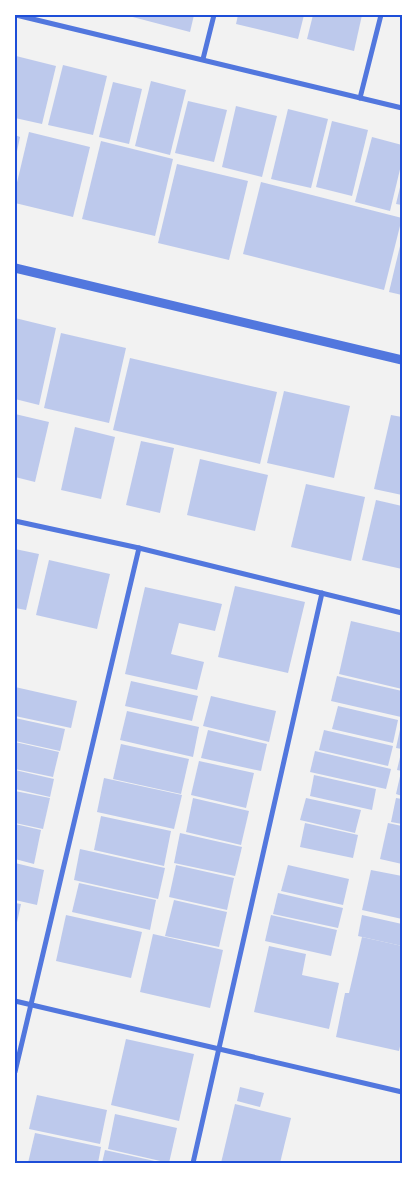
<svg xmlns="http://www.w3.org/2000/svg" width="417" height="1178" font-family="Overpass,sans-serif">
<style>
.building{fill:#bdc9ec}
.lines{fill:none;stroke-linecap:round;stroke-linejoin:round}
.minor{stroke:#5277de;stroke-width:5}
.tertiary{stroke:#5277de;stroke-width:9}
.neatline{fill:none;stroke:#1d4ed8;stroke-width:2}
</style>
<rect width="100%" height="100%" fill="#f2f2f2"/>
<g class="building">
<polygon points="125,15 194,15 190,32"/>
<polygon points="238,15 304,15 298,39 236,24"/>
<polygon points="313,15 362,15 354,51 307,39"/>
<polygon points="16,56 56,66 42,124 15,118 15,62"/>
<polygon points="63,65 107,76 93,135 48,125"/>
<polygon points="151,81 186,90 170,155 135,146"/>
<polygon points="113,82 142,89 129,144 99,137"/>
<polygon points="188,101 227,110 214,162 175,153"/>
<polygon points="236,106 277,116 262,177 222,167"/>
<polygon points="288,109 328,119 311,188 271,179"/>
<polygon points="332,121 368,130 352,196 316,187"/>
<polygon points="29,132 90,147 73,217 15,203 15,191"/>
<polygon points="15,135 20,137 16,156 15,156"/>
<polygon points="372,137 402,145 402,161 390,211 355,202"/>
<polygon points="101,141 173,159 155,236 82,219"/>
<polygon points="177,164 248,181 229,260 158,243"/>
<polygon points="261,182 402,218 384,290 243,254"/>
<polygon points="401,183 402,183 402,205 396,204"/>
<polygon points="401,242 402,242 402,295 389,292"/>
<polygon points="15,318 56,328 39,405 15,399"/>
<polygon points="61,333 126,348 109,423 44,408"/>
<polygon points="130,358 277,392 260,464 113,430"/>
<polygon points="284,391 350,406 334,478 267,463"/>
<polygon points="15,414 49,422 35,482 15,477"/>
<polygon points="391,415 402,417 402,495 374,489"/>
<polygon points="75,427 115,437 101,499 61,490"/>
<polygon points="141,441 174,448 160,513 126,505"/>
<polygon points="200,459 268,475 255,531 187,515"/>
<polygon points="306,484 365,497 351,561 291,547"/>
<polygon points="376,500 402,506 402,569 362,560"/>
<polygon points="15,549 39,554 26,610 15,608"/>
<polygon points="49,560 110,574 97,629 36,615"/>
<polygon points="235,586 305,602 288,673 218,657"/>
<polygon points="145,587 222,604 215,631 179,623 171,654 204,662 197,690 125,674"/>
<polygon points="351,621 402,633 402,689 339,674"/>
<polygon points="337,676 402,691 401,717 331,701"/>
<polygon points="131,681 198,696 192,721 125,706"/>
<polygon points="15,687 77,701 71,728 15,716"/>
<polygon points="211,696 276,711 269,742 203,726"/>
<polygon points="338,706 398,720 393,743 332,729"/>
<polygon points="127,711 199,727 193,757 120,740"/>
<polygon points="15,718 65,729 60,751 15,741"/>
<polygon points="401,725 402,725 402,749 396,748"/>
<polygon points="208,730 267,744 261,771 201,758"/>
<polygon points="324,730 393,746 388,766 319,750"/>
<polygon points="15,742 59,752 53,777 15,769"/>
<polygon points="121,744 189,759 181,794 113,779"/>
<polygon points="315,751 391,769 386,789 310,772"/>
<polygon points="401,753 402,753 402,771 397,770"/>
<polygon points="199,761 254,773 246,808 191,795"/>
<polygon points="15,770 54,779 50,797 15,789"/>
<polygon points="401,772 402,772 402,796 396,794"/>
<polygon points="314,775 376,789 372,810 310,796"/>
<polygon points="104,778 182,795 174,829 97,812"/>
<polygon points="15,791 50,798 43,829 15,823"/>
<polygon points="193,798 249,811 241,845 186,832"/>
<polygon points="306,798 361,810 355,833 300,820"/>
<polygon points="396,798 402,799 402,824 391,822"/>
<polygon points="101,816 171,831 164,866 94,850"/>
<polygon points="305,823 358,835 353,858 300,847"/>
<polygon points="388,823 402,826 402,864 380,859"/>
<polygon points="15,824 41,830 34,864 15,859"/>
<polygon points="180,833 242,847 235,876 174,863"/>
<polygon points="80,849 165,868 158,899 74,880"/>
<polygon points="15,863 44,870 37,905 15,900"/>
<polygon points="176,865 234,878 227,910 169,897"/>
<polygon points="288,865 349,879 343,905 281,891"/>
<polygon points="371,870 402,876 402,919 362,910"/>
<polygon points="79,883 156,900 150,930 72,912"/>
<polygon points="278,893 343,908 338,928 273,914"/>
<polygon points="174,900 227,912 219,947 165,936"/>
<polygon points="15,903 21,904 16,927 15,927"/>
<polygon points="66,915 142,932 131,978 56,961"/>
<polygon points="271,915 337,930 331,956 265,941"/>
<polygon points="362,915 402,924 402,946 358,936"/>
<polygon points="153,934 223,950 210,1008 140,992"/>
<polygon points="362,937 402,946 402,1005 391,1003 402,1005 402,1037 399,1051 336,1037 345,993 349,993"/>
<polygon points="269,946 306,954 302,975 339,983 329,1029 254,1012"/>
<polygon points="126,1039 194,1054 179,1121 111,1105"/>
<polygon points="240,1087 264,1093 260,1107 237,1101"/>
<polygon points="37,1095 107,1110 100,1144 29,1129"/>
<polygon points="235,1104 291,1118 280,1163 221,1163"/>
<polygon points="115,1114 177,1128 169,1163 108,1149"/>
<polygon points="35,1133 101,1147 98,1163 28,1163"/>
<polygon points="105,1150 159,1162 159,1163 102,1163"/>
</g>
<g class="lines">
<g class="minor">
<polyline points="16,15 402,108"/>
<polyline points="203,59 214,15"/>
<polyline points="360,98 381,15"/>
<polyline points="15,521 139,548 402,613"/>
<polyline points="15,1001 402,1092"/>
<polyline points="15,1072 139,548"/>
<polyline points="193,1163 322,593"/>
</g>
<polyline class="tertiary" points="15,268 402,360"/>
</g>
<rect width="417" height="1178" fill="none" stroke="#ffffff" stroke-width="32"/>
<rect x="16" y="16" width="385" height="1146" class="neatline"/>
</svg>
